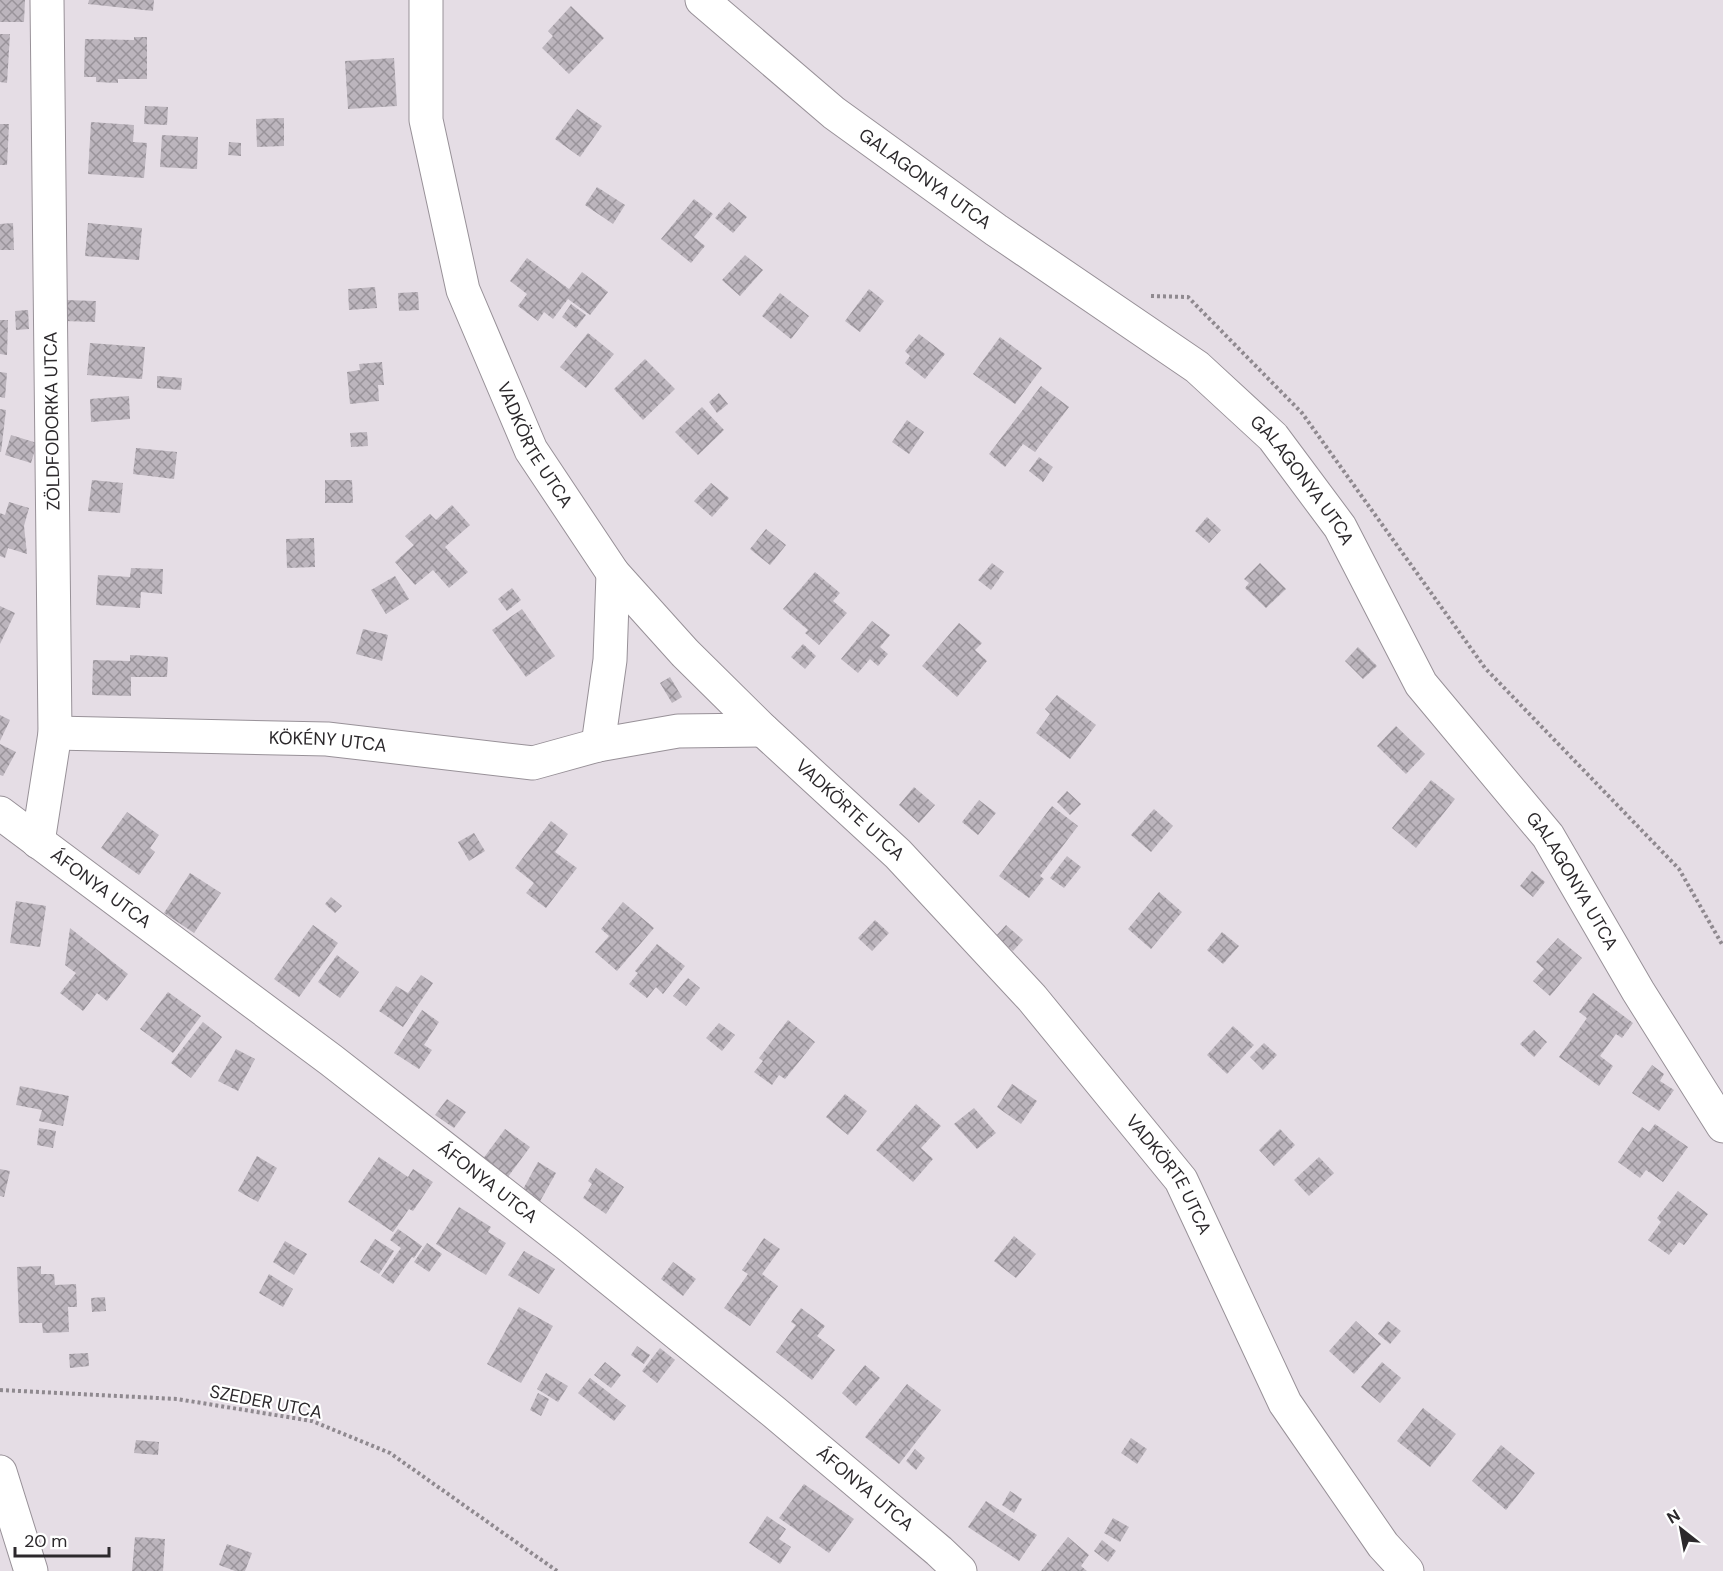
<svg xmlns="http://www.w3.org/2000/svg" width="1723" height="1571" font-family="'DM Sans',sans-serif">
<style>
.building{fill:url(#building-cross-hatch)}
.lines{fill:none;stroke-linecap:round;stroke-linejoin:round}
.minor-casing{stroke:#989198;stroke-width:35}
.path{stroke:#8f898f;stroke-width:4;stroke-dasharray:3 3;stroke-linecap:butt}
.minor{stroke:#fff;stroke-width:33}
.labels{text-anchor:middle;stroke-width:4.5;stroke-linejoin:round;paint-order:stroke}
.street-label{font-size:18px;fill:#2c292c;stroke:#fff}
</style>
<defs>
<pattern id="building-cross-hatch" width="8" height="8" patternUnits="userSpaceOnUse" patternTransform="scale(1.5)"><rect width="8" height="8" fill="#bcb5bd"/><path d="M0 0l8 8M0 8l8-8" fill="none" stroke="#99939a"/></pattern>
</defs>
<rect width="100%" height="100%" fill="#e5dde5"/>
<g class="building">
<polygon points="0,0 25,0 24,22 0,22"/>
<polygon points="89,0 154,0 153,11 88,4"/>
<polygon points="571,6 604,38 569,74 542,48 553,36 548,31"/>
<polygon points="0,34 10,34 7,83 0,82"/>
<polygon points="134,37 147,37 147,79 118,79 118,83 96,82 96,77 84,77 85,39 134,40"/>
<polygon points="394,58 397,106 348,109 345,61"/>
<polygon points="145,106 168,107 167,125 144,124"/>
<polygon points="577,109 602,126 580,157 555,139"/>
<polygon points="284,118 284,146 257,147 256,119"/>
<polygon points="91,122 134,125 133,142 147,143 144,178 88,174"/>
<polygon points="0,124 9,124 7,165 0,165"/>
<polygon points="162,135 198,137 197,169 160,167"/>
<polygon points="229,142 241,143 241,156 228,155"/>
<polygon points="597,187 625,205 613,224 585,205"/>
<polygon points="694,199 713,214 694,237 705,246 691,263 661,239"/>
<polygon points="729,202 747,217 733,233 715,218"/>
<polygon points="13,223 14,250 0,250 0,224"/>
<polygon points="88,223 142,228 139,260 85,256"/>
<polygon points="745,255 763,270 740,296 722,280"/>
<polygon points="527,258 569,289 582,272 608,292 590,315 568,299 553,319 544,312 538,321 518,306 527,294 510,281"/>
<polygon points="375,287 377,308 349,310 348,289"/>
<polygon points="869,289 884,301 860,332 845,321"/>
<polygon points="418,292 419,310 399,311 398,293"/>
<polygon points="780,293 809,316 791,339 762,316"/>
<polygon points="65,300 96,301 95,322 64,321"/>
<polygon points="571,304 586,315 576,328 562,317"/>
<polygon points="28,310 29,329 16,330 15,311"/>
<polygon points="0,320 8,320 7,355 0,354"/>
<polygon points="588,333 614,354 586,388 560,367"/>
<polygon points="919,334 945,354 925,379 905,363 910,356 905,351"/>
<polygon points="1000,337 1042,368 1015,404 973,374"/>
<polygon points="90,343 145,347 142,379 87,375"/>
<polygon points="645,359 675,389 643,420 614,389"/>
<polygon points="382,362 384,385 378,385 379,401 350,404 347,372 360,370 359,364"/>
<polygon points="0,372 7,373 5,398 0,397"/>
<polygon points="157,376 182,378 181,390 157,388"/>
<polygon points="1041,386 1069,407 1035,452 1023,444 1005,467 989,454"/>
<polygon points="719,393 728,404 717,413 709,402"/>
<polygon points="129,396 130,419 91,422 90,399"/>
<polygon points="702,407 724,430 698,455 675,432"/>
<polygon points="0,409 6,410 1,452 0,452"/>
<polygon points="907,420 924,432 909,454 892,442"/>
<polygon points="367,432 368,446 351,447 350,433"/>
<polygon points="11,435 37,443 31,463 5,455"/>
<polygon points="136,448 177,452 174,479 133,474"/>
<polygon points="1039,457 1053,467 1043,482 1029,471"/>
<polygon points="92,480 123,483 120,513 88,511"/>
<polygon points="325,480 352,480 353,503 325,503"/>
<polygon points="711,483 729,498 712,517 694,501"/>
<polygon points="9,502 29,508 24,526 27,554 8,548 5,558 0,556 0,513 5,515"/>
<polygon points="452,505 470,525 445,547 468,572 449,588 433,570 415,585 395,562 414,545 405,536 430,514 436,520"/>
<polygon points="1207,517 1221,530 1209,543 1195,531"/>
<polygon points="766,529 786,545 770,565 750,549"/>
<polygon points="314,538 315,567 287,568 286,539"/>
<polygon points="992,563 1004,572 991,590 978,580"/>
<polygon points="1260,563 1286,589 1266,608 1245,588 1249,583 1244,579"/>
<polygon points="131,568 163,569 162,594 141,592 140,608 96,605 98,575 130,577"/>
<polygon points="815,572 840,593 833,601 847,613 819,645 805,633 808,630 783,609"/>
<polygon points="395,576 409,599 386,614 371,590"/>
<polygon points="512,588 521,600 507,611 498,599"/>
<polygon points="0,606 15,613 0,644"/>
<polygon points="522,609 555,656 526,677 492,630"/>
<polygon points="872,621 890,635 880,647 888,654 878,666 870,659 858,673 841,659"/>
<polygon points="959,623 982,643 975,650 987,661 957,697 922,666"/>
<polygon points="363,629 388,635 382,661 356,654"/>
<polygon points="803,644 816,656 805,669 791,657"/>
<polygon points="1358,647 1377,666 1363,679 1345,661"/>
<polygon points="130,655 168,657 167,677 131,677 131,696 92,695 93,660 130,661"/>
<polygon points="670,677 682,697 672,703 660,683"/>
<polygon points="1057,695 1096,725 1070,759 1036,733 1050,714 1045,709"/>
<polygon points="0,715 10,720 0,741"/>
<polygon points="1396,726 1425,754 1406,774 1377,746"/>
<polygon points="0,744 16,752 3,776 0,775"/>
<polygon points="1431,780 1455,799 1416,848 1392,828"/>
<polygon points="914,787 935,805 919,823 899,805"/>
<polygon points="1067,791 1081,804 1070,815 1057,802"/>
<polygon points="979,800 996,813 978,835 962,822"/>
<polygon points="1052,806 1078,826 1040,876 1044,879 1029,898 999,876"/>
<polygon points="1154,809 1173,826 1151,852 1131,835"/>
<polygon points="127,812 159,835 150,848 155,852 139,875 101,848"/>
<polygon points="551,821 568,834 555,852 577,868 546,908 526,893 534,883 515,868"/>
<polygon points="474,833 485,851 469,861 458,842"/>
<polygon points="1067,856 1081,867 1064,888 1050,878"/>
<polygon points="1532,871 1545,882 1533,897 1520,886"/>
<polygon points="190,873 221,893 194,933 164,913"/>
<polygon points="1159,892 1182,912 1151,949 1128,929"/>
<polygon points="331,897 342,906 335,913 325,904"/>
<polygon points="16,901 46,906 40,947 10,943"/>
<polygon points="623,902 654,928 617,971 595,952 609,936 601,929"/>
<polygon points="875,920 889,933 872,951 858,938"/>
<polygon points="313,925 338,943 299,997 274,979"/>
<polygon points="1006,925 1023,940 1013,951 996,936"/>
<polygon points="70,928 128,974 107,1001 97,993 83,1011 60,993 76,973 65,965"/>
<polygon points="1222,932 1239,946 1223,964 1207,950"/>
<polygon points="1558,938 1582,958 1550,996 1533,981 1544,969 1536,962"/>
<polygon points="657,944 685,966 663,994 656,987 647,998 629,984 638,973 635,971"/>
<polygon points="337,955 359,972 340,998 318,982"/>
<polygon points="421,975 433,983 403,1027 379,1011 396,986 408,993"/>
<polygon points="688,978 700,988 686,1006 673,996"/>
<polygon points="168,992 201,1016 173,1053 140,1029"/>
<polygon points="1593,993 1633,1023 1622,1038 1616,1034 1600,1056 1613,1066 1599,1086 1559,1057 1587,1018 1579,1012"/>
<polygon points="422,1010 439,1022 424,1045 432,1050 419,1069 394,1053"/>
<polygon points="788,1020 815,1042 785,1079 779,1075 772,1085 754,1072 763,1061 759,1058"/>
<polygon points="203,1022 222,1037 191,1078 171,1063"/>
<polygon points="719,1023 735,1035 722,1051 706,1038"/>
<polygon points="1233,1026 1254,1045 1227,1074 1207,1055"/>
<polygon points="1534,1030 1547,1042 1534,1057 1520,1044"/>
<polygon points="1264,1043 1277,1055 1263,1070 1250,1057"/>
<polygon points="236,1049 255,1059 238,1091 218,1081"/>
<polygon points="1652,1065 1664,1074 1660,1081 1674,1090 1659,1111 1632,1093"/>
<polygon points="1012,1084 1037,1101 1021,1124 997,1107"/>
<polygon points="20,1086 69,1096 63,1126 39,1121 42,1110 16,1105"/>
<polygon points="845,1094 867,1111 848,1135 826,1117"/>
<polygon points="447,1099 466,1112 454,1128 435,1115"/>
<polygon points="916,1104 941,1126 921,1148 933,1159 913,1182 876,1150"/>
<polygon points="974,1108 996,1133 977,1149 954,1124"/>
<polygon points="1655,1124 1688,1147 1663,1182 1646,1170 1640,1178 1618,1162 1642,1127 1649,1132"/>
<polygon points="39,1128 56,1131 53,1148 37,1145"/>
<polygon points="505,1129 530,1147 502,1185 477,1167"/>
<polygon points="1280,1129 1295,1145 1274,1166 1259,1150"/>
<polygon points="257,1156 277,1168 258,1202 238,1191"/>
<polygon points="379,1157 408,1177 413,1169 433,1182 413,1211 409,1209 393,1232 348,1202"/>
<polygon points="1319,1157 1334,1173 1309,1196 1294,1180"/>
<polygon points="538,1162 556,1173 539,1203 521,1193"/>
<polygon points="596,1168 624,1187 606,1214 583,1198 592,1184 588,1181"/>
<polygon points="0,1169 10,1171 4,1197 0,1196"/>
<polygon points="1678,1191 1708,1214 1684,1245 1679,1242 1669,1255 1648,1240 1661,1222 1657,1218"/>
<polygon points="459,1207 491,1227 488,1232 506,1243 486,1275 436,1244"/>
<polygon points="398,1229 422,1246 414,1258 412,1257 393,1284 381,1276 401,1248 390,1240"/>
<polygon points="1014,1236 1036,1254 1016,1278 994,1261"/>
<polygon points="764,1238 780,1249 762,1274 778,1286 750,1326 724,1308 748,1274 742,1270"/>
<polygon points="375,1239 394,1251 379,1274 360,1262"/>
<polygon points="285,1241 307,1254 294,1275 273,1262"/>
<polygon points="427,1243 442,1254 429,1272 414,1262"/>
<polygon points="524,1251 555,1269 539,1294 508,1275"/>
<polygon points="673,1262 696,1279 683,1296 661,1279"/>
<polygon points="41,1266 41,1274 54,1274 55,1285 76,1284 77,1307 68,1307 69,1332 43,1333 42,1323 19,1323 17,1267"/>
<polygon points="269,1274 293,1289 283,1307 259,1293"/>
<polygon points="105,1297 106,1311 92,1312 91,1298"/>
<polygon points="519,1307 553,1326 521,1383 487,1364"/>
<polygon points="801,1308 825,1326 817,1336 835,1350 812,1380 776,1352 796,1325 791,1322"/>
<polygon points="1356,1321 1381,1344 1354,1374 1329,1351"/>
<polygon points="1388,1321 1401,1331 1390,1344 1378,1334"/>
<polygon points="637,1346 650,1355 644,1364 631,1355"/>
<polygon points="660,1348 675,1360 657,1383 642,1371"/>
<polygon points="88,1353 89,1366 70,1368 69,1354"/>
<polygon points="605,1362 621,1375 611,1388 594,1375"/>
<polygon points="1382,1362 1401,1378 1380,1403 1361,1387"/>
<polygon points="865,1365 880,1378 856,1406 842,1393"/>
<polygon points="546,1373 568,1386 558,1402 537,1389"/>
<polygon points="590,1378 626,1406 614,1421 578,1393"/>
<polygon points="907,1384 941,1410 899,1464 865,1437"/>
<polygon points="538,1393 549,1399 541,1416 530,1410"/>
<polygon points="1423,1408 1456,1434 1430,1467 1397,1441"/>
<polygon points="1131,1438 1147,1449 1137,1464 1121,1453"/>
<polygon points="136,1440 159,1442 158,1455 134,1453"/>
<polygon points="1501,1445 1535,1473 1506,1510 1472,1481"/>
<polygon points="915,1449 925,1458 916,1470 906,1461"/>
<polygon points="804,1484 854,1519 829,1553 779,1518"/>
<polygon points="1010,1491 1022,1499 1014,1513 1002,1505"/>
<polygon points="986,1501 1037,1535 1019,1561 968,1527"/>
<polygon points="767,1516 786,1529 779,1539 791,1547 780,1564 749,1543"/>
<polygon points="1113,1518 1129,1527 1120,1542 1104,1533"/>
<polygon points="135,1537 165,1539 163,1571 132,1571"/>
<polygon points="1068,1537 1089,1555 1081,1566 1087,1571 1041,1571"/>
<polygon points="1102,1540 1116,1551 1108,1562 1094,1551"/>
<polygon points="227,1544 252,1553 245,1571 235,1571 219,1565"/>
</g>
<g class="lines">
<defs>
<g id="minor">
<path id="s1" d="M426,0V120L463,290L531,450L613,573L685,653L763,730L898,854L1032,998L1181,1180L1285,1403L1383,1545L1407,1571"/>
<path id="s2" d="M702,0L834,113L996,230L1197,367L1273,437L1340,527L1421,684L1548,836L1638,991L1723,1126"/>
<path id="s3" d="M55,733L327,739L533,763L598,745L678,731L763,730"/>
<polyline points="598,745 610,660 613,573"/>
<path id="s4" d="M0,813L331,1060L567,1244L774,1412L939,1551L960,1571"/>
<polyline points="38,842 55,733 47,0"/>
<polyline points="0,1472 31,1571"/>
</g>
</defs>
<use href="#minor" class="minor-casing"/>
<g class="path">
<polyline points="1151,296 1188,297 1302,413 1485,668 1679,869 1723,946"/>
<polyline points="0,1390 177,1399 312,1421 390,1453 557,1571"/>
</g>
<use href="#minor" class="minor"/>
</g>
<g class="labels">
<g class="street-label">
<text dy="6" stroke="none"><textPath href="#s2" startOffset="286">GALAGONYA UTCA</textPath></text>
<text transform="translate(52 421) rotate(-91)" y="6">ZÖLDFODORKA UTCA</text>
<text dy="6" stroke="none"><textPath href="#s1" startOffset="465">VADKÖRTE UTCA</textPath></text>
<text dy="6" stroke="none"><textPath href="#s2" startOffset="772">GALAGONYA UTCA</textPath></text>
<text dy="6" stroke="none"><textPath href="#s3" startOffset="273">KÖKÉNY UTCA</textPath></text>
<text dy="6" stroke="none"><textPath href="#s1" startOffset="951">VADKÖRTE UTCA</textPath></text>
<text dy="6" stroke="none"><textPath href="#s2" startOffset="1258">GALAGONYA UTCA</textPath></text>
<text dy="6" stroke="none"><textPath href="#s4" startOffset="126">ÁFONYA UTCA</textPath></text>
<text dy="6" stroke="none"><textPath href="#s1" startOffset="1437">VADKÖRTE UTCA</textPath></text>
<text dy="6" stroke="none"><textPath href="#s4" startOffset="612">ÁFONYA UTCA</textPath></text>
<text transform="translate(266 1402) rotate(11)" y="6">SZEDER UTCA</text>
<text dy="6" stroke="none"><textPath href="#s4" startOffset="1098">ÁFONYA UTCA</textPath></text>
</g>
</g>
<g transform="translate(1681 1529) rotate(329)" stroke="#ffffff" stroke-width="4.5" paint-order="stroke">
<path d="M0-4.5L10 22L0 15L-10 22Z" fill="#2c292c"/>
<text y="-9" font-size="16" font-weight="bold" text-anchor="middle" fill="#2c292c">N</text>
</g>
<path d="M15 1547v9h94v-9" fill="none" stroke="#2c292c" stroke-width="3"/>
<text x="24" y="1547" font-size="18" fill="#2c292c" stroke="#ffffff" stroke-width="4.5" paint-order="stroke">20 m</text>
</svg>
